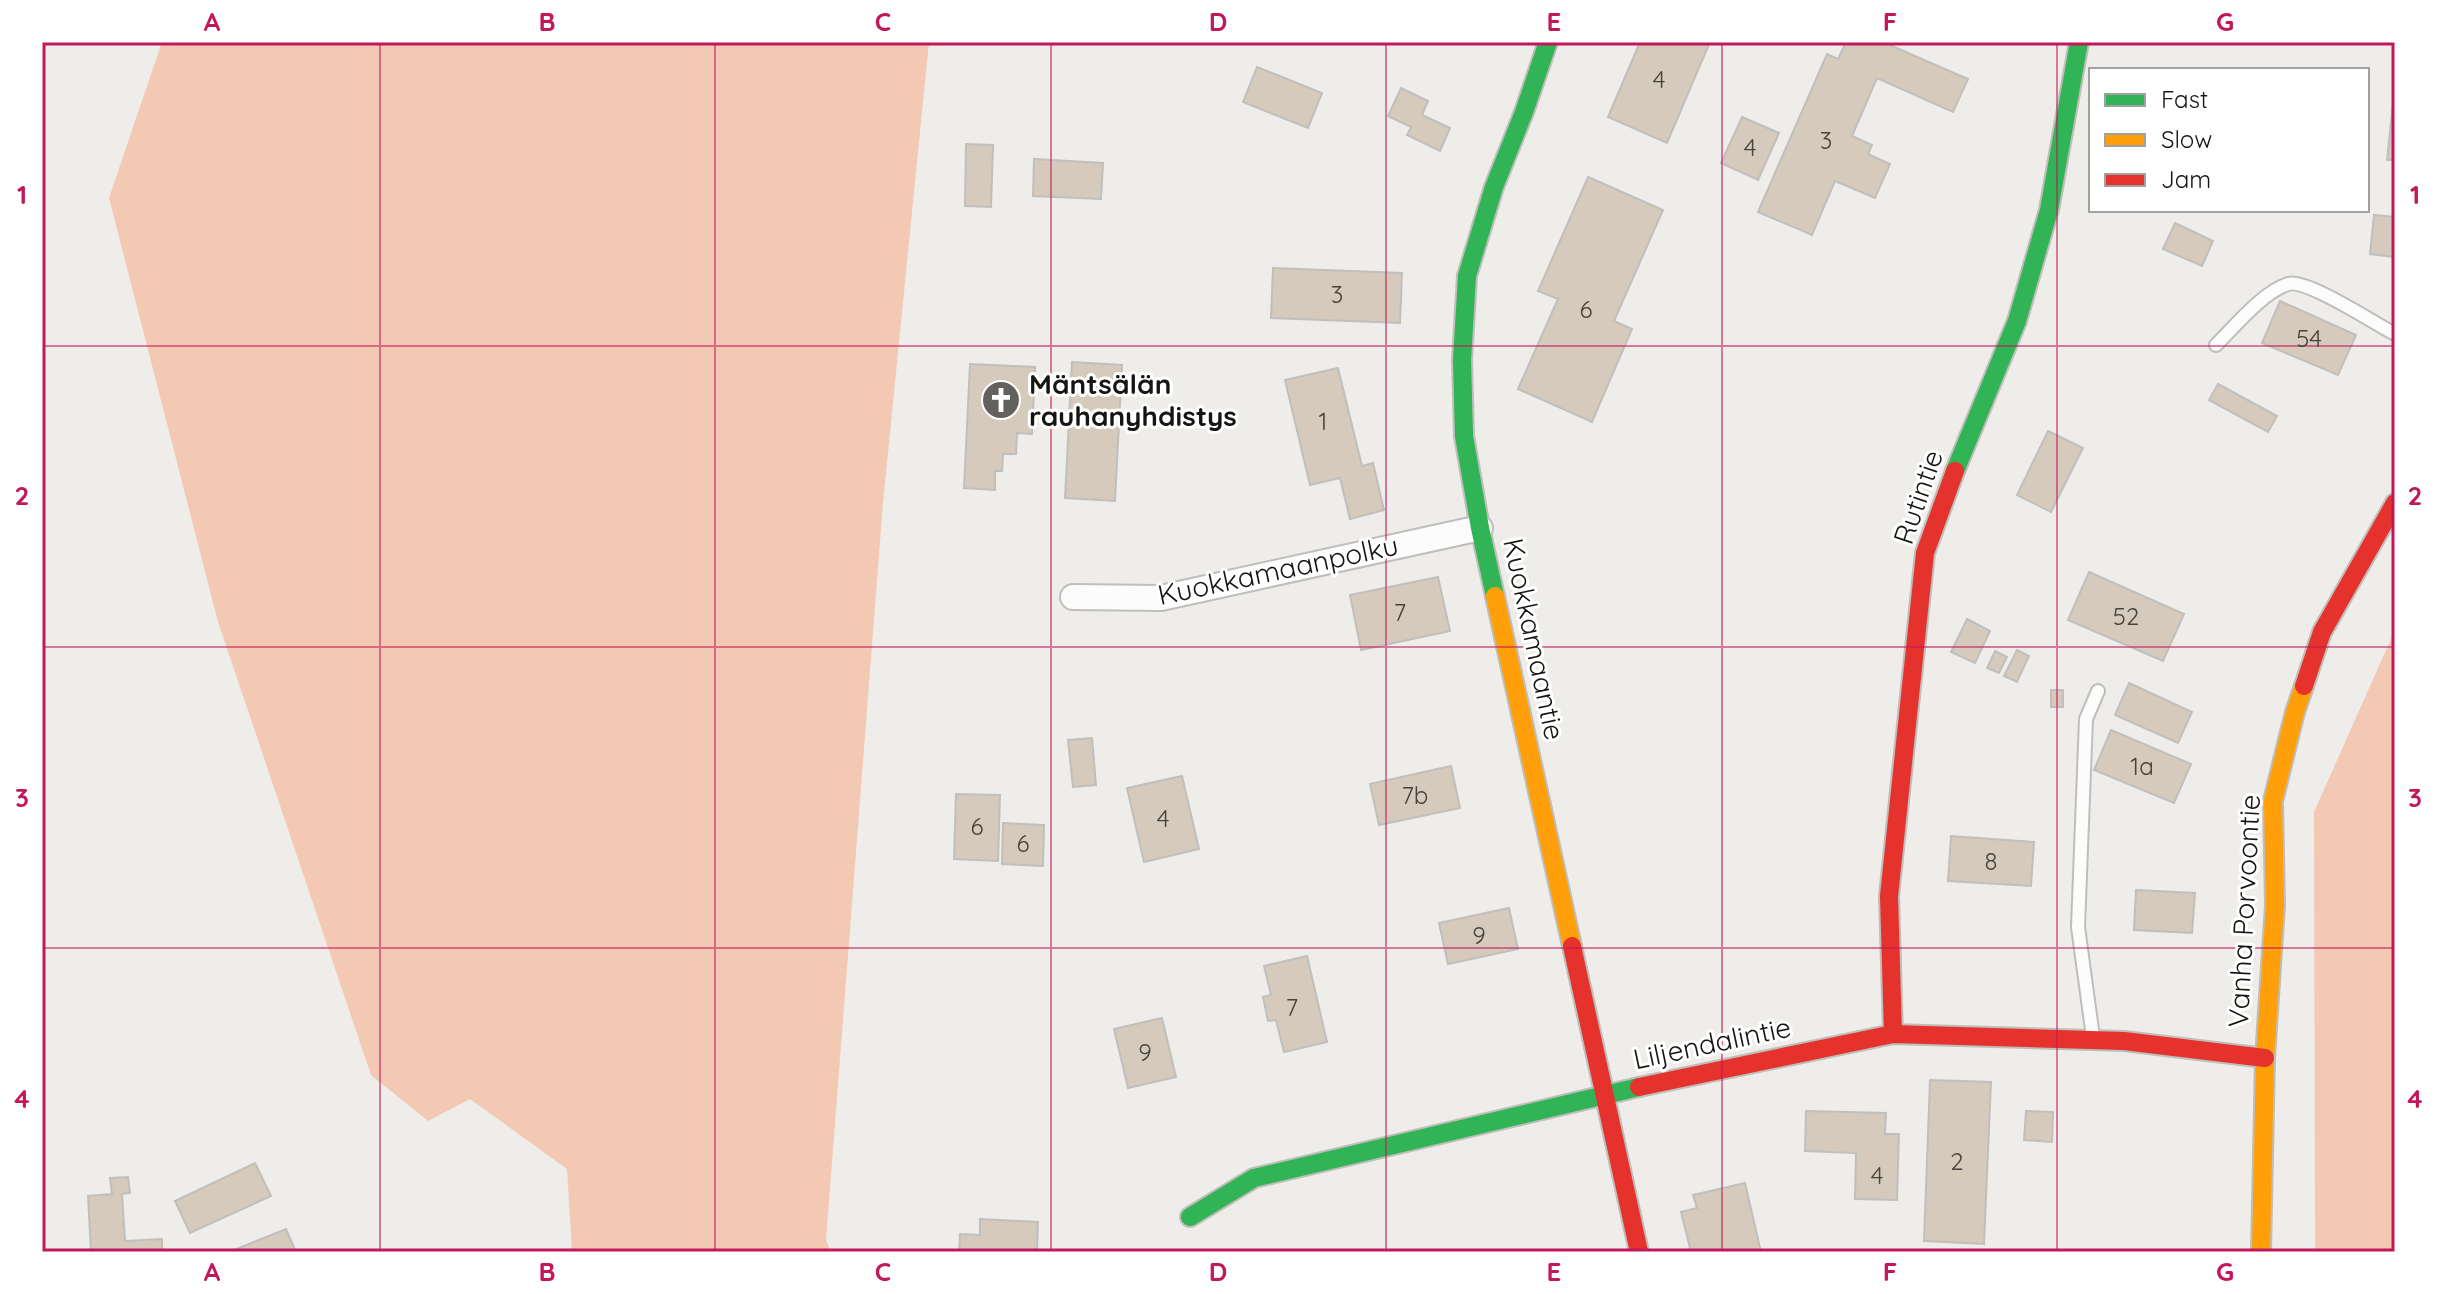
<svg xmlns="http://www.w3.org/2000/svg" width="2437" height="1294" font-family="Quicksand,sans-serif">
<style>
.forest{fill:#f3c9b4}
.building{fill:#d5cabc;stroke:#c1bfbc;stroke-width:2}
.lines{fill:none;stroke-linecap:round;stroke-linejoin:round}
.lane-casing{stroke:#bfbebb;stroke-width:16}
.street-casing{stroke:#bfbebb;stroke-width:28}
.fast-casing{stroke:#bfbebb;stroke-width:22}
.slow-casing{stroke:#bfbebb;stroke-width:22}
.jam-casing{stroke:#bfbebb;stroke-width:22}
.lane{stroke:#fcfcfc;stroke-width:12}
.street{stroke:#fcfcfc;stroke-width:24}
.fast{stroke:#30b455;stroke-width:18}
.slow{stroke:#ff9f0a;stroke-width:18}
.jam{stroke:#e5322d;stroke-width:18}
.grid{fill:none;stroke:#c2185b;stroke-width:2;stroke-opacity:0.55}
.labels{text-anchor:middle;stroke-width:6;stroke-linejoin:round;paint-order:stroke}
.number-label{font-size:24px;fill:#46423d}
.poi-label{font-size:28px;font-weight:bold;fill:#161513;stroke:#fff;text-anchor:start}
.street-label{font-size:28px;fill:#161513;stroke:#fff}
.neatline{fill:none;stroke:#c2185b;stroke-width:3}
.grid-label{font-size:26px;text-anchor:middle;font-weight:bold;fill:#c2185b}
</style>
<rect width="100%" height="100%" fill="#eeede9"/>
<g class="forest">
<polygon points="162,42 929,42 883,503 826,1240 831,1252 572,1252 567,1169 470,1099 428,1121 371,1075 218,622 109,198"/>
<polygon points="2395,630 2395,1252 2315,1252 2314,812"/>
</g>
<g class="building">
<polygon points="1640,42 1710,42 1667,143 1608,117"/>
<polygon points="1846,42 1883,42 1968,79 1953,112 1877,78 1852,136 1872,145 1868,154 1890,164 1875,198 1835,181 1812,235 1758,212 1827,54 1838,59"/>
<polygon points="1257,67 1322,93 1308,128 1243,102"/>
<polygon points="2395,84 2395,160 2387,160"/>
<polygon points="1401,88 1428,101 1422,115 1450,128 1440,151 1407,135 1411,127 1388,116"/>
<polygon points="1742,117 1779,133 1758,180 1721,163"/>
<polygon points="966,144 993,145 991,207 965,206"/>
<polygon points="1034,159 1103,163 1101,199 1033,196"/>
<polygon points="1588,177 1663,210 1614,321 1632,329 1592,422 1518,389 1558,299 1538,291"/>
<polygon points="2374,215 2395,217 2395,257 2370,254"/>
<polygon points="2175,223 2213,241 2202,266 2163,249"/>
<polygon points="1273,268 1402,273 1400,323 1271,318"/>
<polygon points="2280,301 2356,335 2338,375 2262,343"/>
<polygon points="1072,362 1122,365 1115,501 1065,498"/>
<polygon points="970,364 1035,367 1032,434 1017,433 1016,454 1003,454 1002,471 995,471 995,490 964,488"/>
<polygon points="1338,368 1362,466 1373,463 1384,510 1350,519 1340,478 1310,485 1285,380"/>
<polygon points="2218,384 2277,416 2268,432 2209,400"/>
<polygon points="2048,431 2083,448 2051,512 2017,495"/>
<polygon points="2089,572 2184,614 2163,661 2068,620"/>
<polygon points="1438,577 1450,631 1361,650 1350,595"/>
<polygon points="1967,619 1990,631 1975,663 1951,652"/>
<polygon points="2017,650 2029,656 2017,682 2004,676"/>
<polygon points="1995,651 2007,657 1999,673 1987,668"/>
<polygon points="2129,683 2192,712 2178,743 2115,715"/>
<rect x="2051" y="690" width="12" height="17"/>
<polygon points="2111,730 2191,764 2174,803 2094,770"/>
<polygon points="1092,738 1096,785 1073,787 1068,740"/>
<polygon points="1451,766 1460,808 1379,825 1370,784"/>
<polygon points="1182,776 1199,849 1144,862 1127,788"/>
<polygon points="956,794 1000,795 998,861 954,859"/>
<polygon points="1003,823 1044,825 1043,866 1002,864"/>
<polygon points="1951,836 2034,842 2031,886 1948,881"/>
<polygon points="2136,890 2195,893 2192,933 2134,930"/>
<polygon points="1509,908 1518,949 1448,964 1439,923"/>
<polygon points="1307,956 1327,1042 1284,1052 1276,1020 1268,1021 1263,997 1271,995 1264,966"/>
<polygon points="1162,1018 1176,1077 1128,1088 1114,1029"/>
<polygon points="1930,1080 1991,1082 1984,1244 1924,1241"/>
<polygon points="1806,1111 1886,1113 1885,1134 1899,1134 1897,1200 1855,1199 1856,1153 1805,1151"/>
<polygon points="2026,1111 2053,1112 2052,1142 2024,1140"/>
<polygon points="255,1163 271,1196 190,1233 175,1201"/>
<polygon points="128,1177 130,1193 122,1194 125,1241 162,1239 162,1252 91,1252 88,1196 112,1194 110,1178"/>
<polygon points="1745,1183 1761,1252 1691,1252 1681,1212 1697,1208 1693,1195"/>
<polygon points="980,1219 1038,1222 1037,1252 959,1252 960,1234 980,1235"/>
<polygon points="286,1229 296,1252 229,1252"/>
</g>
<g class="lines">
<defs>
<g id="lane">
<path d="M2216,345C2235,326 2263,292 2288,284C2306,278 2375,324 2395,334"/>
<polyline points="2093,1037 2078,927 2086,719 2098,691"/>
</g>
<polyline id="street" points="1073,597 1161,598 1480,528"/>
<g id="fast">
<polyline points="1955,471 2017,321 2049,210 2079,42"/>
<polyline points="1495,596 1480,528 1464,436 1462,360 1467,276 1494,187 1524,112 1548,42"/>
<polyline points="1190,1217 1254,1178 1639,1087"/>
</g>
<g id="slow">
<polyline points="1495,596 1572,946"/>
<polyline points="2261,1252 2265,1058 2275,905 2273,801 2295,712 2304,686"/>
</g>
<g id="jam">
<polyline points="2304,686 2322,632 2395,503"/>
<polyline points="1572,946 1639,1252"/>
<polyline points="1893,1034 1889,896 1925,553 1955,471"/>
<polyline points="1639,1087 1893,1034 2124,1041 2265,1058"/>
</g>
</defs>
<use href="#lane" class="lane-casing"/>
<use href="#street" class="street-casing"/>
<use href="#fast" class="fast-casing"/>
<use href="#slow" class="slow-casing"/>
<use href="#jam" class="jam-casing"/>
<use href="#lane" class="lane"/>
<use href="#street" class="street"/>
<use href="#fast" class="fast"/>
<use href="#slow" class="slow"/>
<use href="#jam" class="jam"/>
</g>
<path class="grid" d="M380,42V1252M715,42V1252M1051,42V1252M1386,42V1252M1722,42V1252M2057,42V1252M42,346H2395M42,647H2395M42,948H2395"/>
<defs>
<symbol id="church-disc" viewBox="-11 -11 22 22"><circle r="9.5" fill="#62615e" stroke="#fff"/><path d="M-1.2-6h2.4v3.5h3.3v2.4h-3.3V6h-2.4V-.1h-3.3v-2.4h3.3Z" fill="#fff"/></symbol>
</defs>
<g fill-rule="evenodd">
<use href="#church-disc" x="979" y="378" width="44" height="44"/>
</g>
<g class="labels">
<g class="number-label">
<text x="1659" y="88">4</text>
<text x="1826" y="149">3</text>
<text x="1750" y="156">4</text>
<text x="1337" y="303">3</text>
<text x="1586" y="318">6</text>
<text x="2309" y="347">54</text>
<text x="1323" y="430">1</text>
<text x="1400" y="621">7</text>
<text x="2126" y="625">52</text>
<text x="2142" y="775">1a</text>
<text x="1415" y="804">7b</text>
<text x="1163" y="827">4</text>
<text x="977" y="835">6</text>
<text x="1023" y="852">6</text>
<text x="1991" y="870">8</text>
<text x="1479" y="944">9</text>
<text x="1292" y="1016">7</text>
<text x="1145" y="1061">9</text>
<text x="1957" y="1170">2</text>
<text x="1877" y="1184">4</text>
</g>
<g class="poi-label">
<text x="1029" y="394">Mäntsälän<tspan x="1029" dy="32">rauhanyhdistys</tspan></text>
</g>
<g class="street-label">
<text transform="translate(1918 497) rotate(-71)" y="10">Rutintie</text>
<text transform="translate(1278 570) rotate(-12)" y="10">Kuokkamaanpolku</text>
<text transform="translate(1534 639) rotate(78)" y="10">Kuokkamaantie</text>
<text transform="translate(2244 911) rotate(-87)" y="10">Vanha Porvoontie</text>
<text transform="translate(1712 1043) rotate(-12)" y="10">Liljendalintie</text>
</g>
</g>
<rect width="2437" height="1294" fill="none" stroke="#ffffff" stroke-width="88"/>
<rect x="2089" y="68" width="280" height="144" fill="#ffffff" stroke="#a2a1a1" stroke-width="2"/>
<rect x="2105" y="94" width="40" height="12" fill="#30b455" stroke="#a2a1a1" stroke-width="2"/>
<text x="2161" y="108" font-size="24" fill="#161513">Fast</text>
<rect x="2105" y="134" width="40" height="12" fill="#ff9f0a" stroke="#a2a1a1" stroke-width="2"/>
<text x="2161" y="148" font-size="24" fill="#161513">Slow</text>
<rect x="2105" y="174" width="40" height="12" fill="#e5322d" stroke="#a2a1a1" stroke-width="2"/>
<text x="2161" y="188" font-size="24" fill="#161513">Jam</text>
<rect x="44" y="44" width="2349" height="1206" class="neatline"/>
<g class="grid-label">
<text x="212" y="31">A</text>
<text x="547" y="31">B</text>
<text x="883" y="31">C</text>
<text x="1218" y="31">D</text>
<text x="1554" y="31">E</text>
<text x="1890" y="31">F</text>
<text x="2225" y="31">G</text>
<text x="22" y="204">1</text>
<text x="2415" y="204">1</text>
<text x="22" y="505">2</text>
<text x="2415" y="505">2</text>
<text x="22" y="807">3</text>
<text x="2415" y="807">3</text>
<text x="22" y="1108">4</text>
<text x="2415" y="1108">4</text>
<text x="212" y="1281">A</text>
<text x="547" y="1281">B</text>
<text x="883" y="1281">C</text>
<text x="1218" y="1281">D</text>
<text x="1554" y="1281">E</text>
<text x="1890" y="1281">F</text>
<text x="2225" y="1281">G</text>
</g>
</svg>
